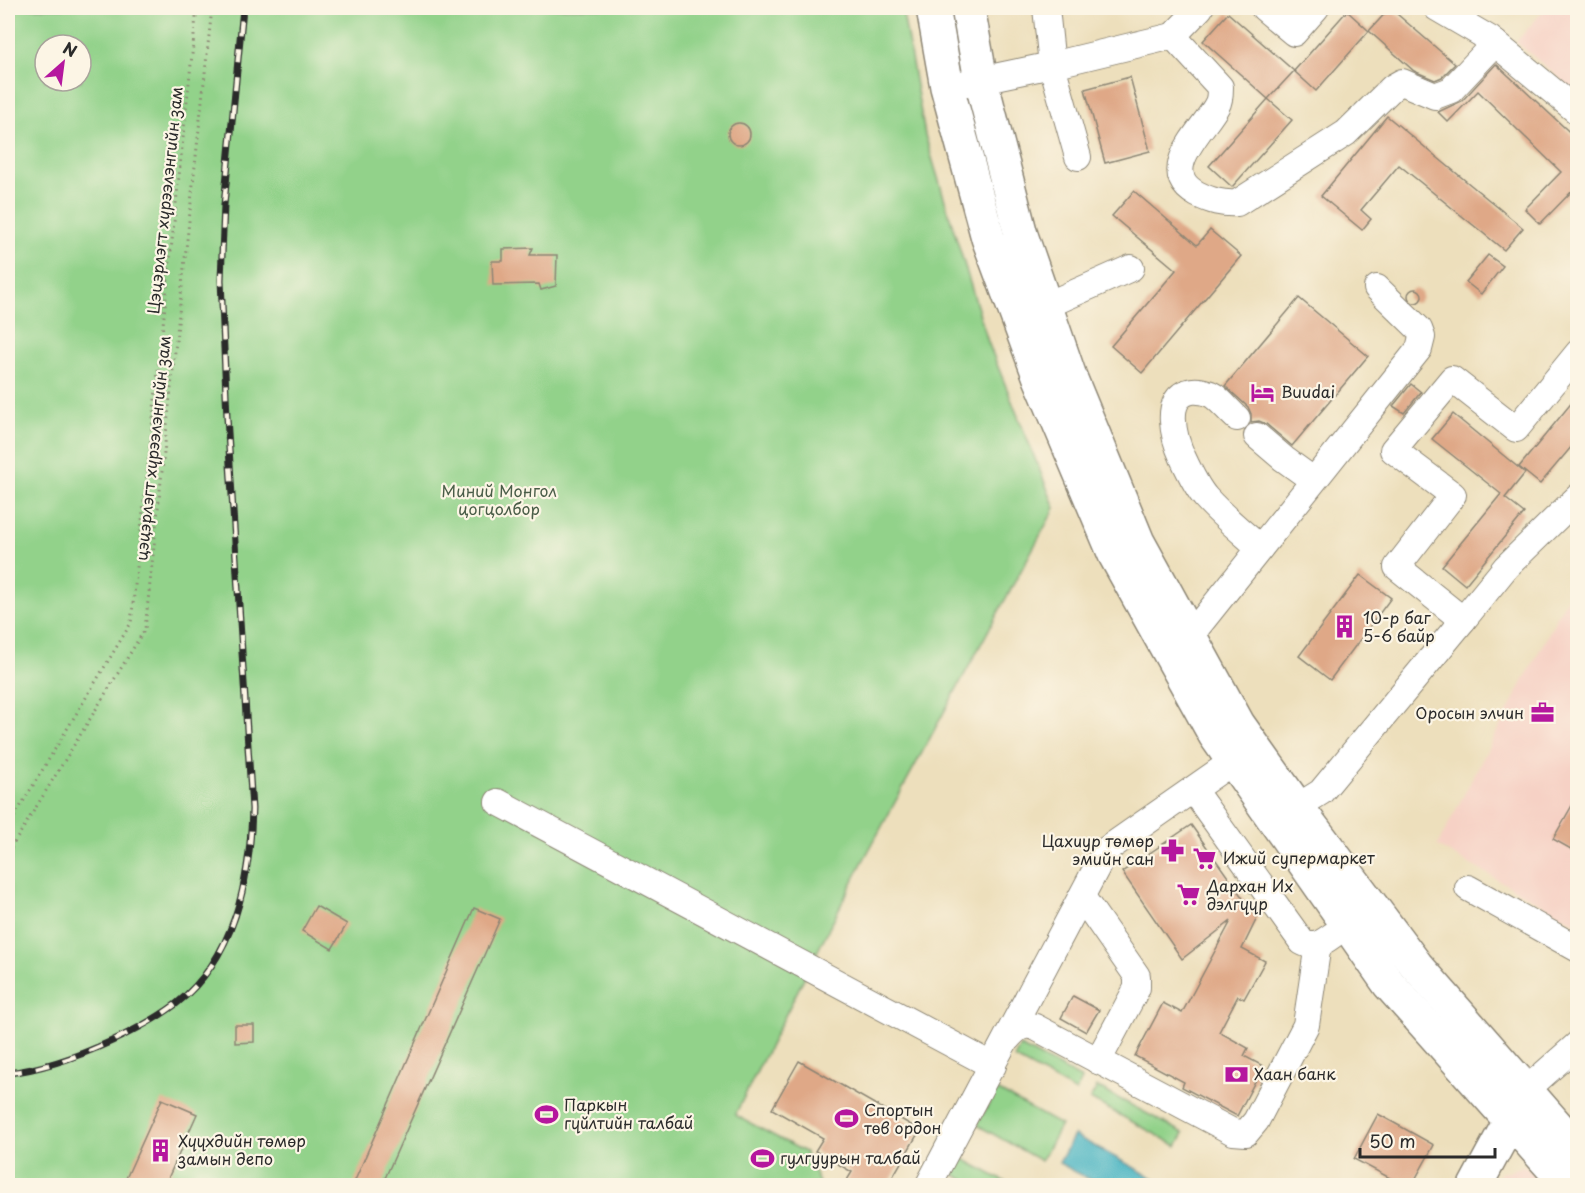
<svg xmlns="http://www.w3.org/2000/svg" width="1585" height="1193" font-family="'Playpen Sans',sans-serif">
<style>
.built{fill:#f6d1c5}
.green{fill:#92d28a;stroke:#5e7e5a;stroke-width:1.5;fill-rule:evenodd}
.water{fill:#45b3c2;stroke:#386f76;stroke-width:1.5}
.building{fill:#dfa887}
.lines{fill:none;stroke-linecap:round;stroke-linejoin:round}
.minor-casing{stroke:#8c8574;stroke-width:28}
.major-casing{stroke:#8c8574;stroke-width:36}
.path{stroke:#8c8574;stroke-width:3;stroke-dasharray:1.5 4.5;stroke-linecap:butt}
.minor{stroke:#fff;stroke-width:26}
.major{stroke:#fff;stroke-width:33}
.rail-casing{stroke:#2b2b2b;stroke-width:7}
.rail{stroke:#fcf5e5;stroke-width:4.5;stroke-dasharray:14;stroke-linecap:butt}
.labels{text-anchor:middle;stroke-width:4.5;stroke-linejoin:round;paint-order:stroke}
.street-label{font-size:16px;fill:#2b2b2b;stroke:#fcf5e5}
.poi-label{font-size:16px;fill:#2b2b2b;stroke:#fcf5e5;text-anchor:start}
.park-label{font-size:16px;fill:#4a5d48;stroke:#fcf5e5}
</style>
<rect width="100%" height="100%" fill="#fcf5e5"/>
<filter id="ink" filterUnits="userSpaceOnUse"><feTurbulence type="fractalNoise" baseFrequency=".0167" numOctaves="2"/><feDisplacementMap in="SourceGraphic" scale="12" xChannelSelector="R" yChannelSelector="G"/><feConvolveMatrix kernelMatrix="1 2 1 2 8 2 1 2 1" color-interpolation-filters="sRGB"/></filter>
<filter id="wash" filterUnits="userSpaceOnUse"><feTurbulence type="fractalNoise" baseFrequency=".008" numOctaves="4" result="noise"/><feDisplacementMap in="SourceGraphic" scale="24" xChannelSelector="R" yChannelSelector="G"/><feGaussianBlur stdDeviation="1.35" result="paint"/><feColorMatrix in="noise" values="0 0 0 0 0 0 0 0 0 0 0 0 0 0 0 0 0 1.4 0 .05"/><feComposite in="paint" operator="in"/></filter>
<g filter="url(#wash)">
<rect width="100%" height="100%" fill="#eddfbc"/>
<g class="built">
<polygon points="1546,8 1577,8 1577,93 1516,42"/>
<polygon points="1577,579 1577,924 1437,846"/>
<polygon points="1525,1166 1547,1185 1494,1186 1501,1173"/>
</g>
<g class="green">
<path d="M8,8H902L925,135L988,342L1055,508L862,863L735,1115L805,1152L820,1185H8ZM45,45H81V81H45Z"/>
<polygon points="1020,1046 1082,1079 1076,1092 1014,1058"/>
<polygon points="1097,1087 1184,1133 1177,1146 1090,1099"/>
<polygon points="997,1090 1061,1125 1041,1161 977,1125"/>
<polygon points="960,1157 1011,1185 974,1185 951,1173"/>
</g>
<polygon class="water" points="1074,1135 1157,1180 1154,1185 1100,1185 1059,1163"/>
<g id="blocks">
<g class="building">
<polygon points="1390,8 1455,64 1442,77 1435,80 1414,71 1369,31"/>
<polygon points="1347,11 1369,31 1316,91 1294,71"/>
<polygon points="1228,13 1294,71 1268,99 1203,41"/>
<polygon points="1496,64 1578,140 1578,185 1540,224 1525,209 1561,172 1478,91 1448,122 1438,112 1462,101"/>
<polygon points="1130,77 1150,151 1105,163 1085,89"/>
<polygon points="1268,99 1292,120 1232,187 1209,166"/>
<polygon points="1387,116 1523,228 1504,250 1399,165 1361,210 1371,219 1362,230 1321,196"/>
<circle cx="739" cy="134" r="11"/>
<polygon points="1134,191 1197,245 1210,230 1241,256 1142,373 1111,346 1176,270 1112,216"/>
<polygon points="533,248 530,255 557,255 556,286 541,290 539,284 493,285 492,261 503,261 503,249"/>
<polygon points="1488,255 1503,266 1481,294 1466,282"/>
<circle cx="1415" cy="296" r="7"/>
<polygon points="1299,298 1368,356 1292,446 1266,424 1259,421 1251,422 1251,414 1248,407 1225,386"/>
<polygon points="1411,384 1421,392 1404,413 1393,406"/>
<polygon points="1578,395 1578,439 1540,484 1519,467"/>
<polygon points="1453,414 1525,473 1505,498 1524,513 1465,585 1442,566 1501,494 1432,439"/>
<polygon points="1360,575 1391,598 1330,680 1299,656"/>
<polygon points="1578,795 1578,853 1553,839"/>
<polygon points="1191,825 1257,918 1242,949 1265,961 1244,999 1238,996 1219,1032 1248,1048 1244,1056 1263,1066 1237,1116 1182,1087 1184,1082 1135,1056 1163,1003 1182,1013 1231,921 1182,959 1122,872"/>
<polygon points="316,906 347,924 332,949 302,931"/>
<polygon points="474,908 500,919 478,969 382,1185 353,1185"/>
<polygon points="1073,996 1099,1010 1086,1032 1061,1018"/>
<polygon points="235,1025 254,1025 254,1042 235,1043"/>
<polygon points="799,1061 920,1130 888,1185 844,1185 852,1172 815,1151 823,1138 772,1109"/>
<polygon points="162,1099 197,1114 165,1185 123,1185"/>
<polygon points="1378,1114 1434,1145 1412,1185 1403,1185 1354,1159"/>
</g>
</g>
</g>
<g filter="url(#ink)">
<use href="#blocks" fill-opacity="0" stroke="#8c8574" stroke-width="1.5"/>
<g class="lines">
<defs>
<g id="minor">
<path d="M1200,8L1173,36L1220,87C1220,93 1220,100 1217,105C1204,130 1155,171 1197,194C1211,201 1222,204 1237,203L1346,133L1393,87L1402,82L1435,96L1451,90L1495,43"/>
<polyline points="1264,8 1294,33 1316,8"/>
<polyline points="1437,8 1490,39 1578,112"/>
<polyline points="947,87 1052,65 1046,8"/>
<polyline points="1078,157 1052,65 1173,36"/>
<polyline points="1045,306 1131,268"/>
<path d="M1237,418C1229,411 1222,402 1214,396C1208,392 1198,390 1192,391C1161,396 1175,441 1183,458C1189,471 1197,488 1206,498C1222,516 1242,532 1260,548"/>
<polyline points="1257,436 1284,459 1313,480"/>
<polyline points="1463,620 1506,567 1578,497"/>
<polyline points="1190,636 1419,349 1422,337 1419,329 1377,288"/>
<path d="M1193,790L1302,942C1314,949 1322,943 1333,935"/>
<polyline points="498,802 993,1066"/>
<polyline points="1297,807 1321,792 1463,620 1397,567 1453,495 1393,450 1452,379 1516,429 1578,353"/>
<polyline points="1468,888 1578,949"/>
<polyline points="1082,897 1137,976 1137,988 1098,1061"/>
<path d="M1008,1038C1016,1029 1022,1023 1035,1027L1233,1132L1246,1133L1256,1121L1306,1025L1317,951L1321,943"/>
<polyline points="1526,1090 1578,1044"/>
<polyline points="928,1186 1106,850 1232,762"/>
</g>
<g id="major">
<polyline points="933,8 947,87 988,238 1040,378 1115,555 1215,735 1389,984 1569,1186"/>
<polyline points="968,8 981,80 1021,235 1070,377 1138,542 1238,724 1297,807 1416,965 1578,1150"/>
<polyline points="1475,1186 1520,1103"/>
</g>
</defs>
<use href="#minor" class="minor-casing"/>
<use href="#major" class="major-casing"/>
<g class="path">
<polyline points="8,827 131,623 197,8"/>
<polyline points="8,853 145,629 212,8"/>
</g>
<use href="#minor" class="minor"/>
<use href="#major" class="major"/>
<defs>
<path id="rail" d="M8,1073C44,1069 79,1056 112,1041C135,1030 156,1019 176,1004C235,958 250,880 252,809L227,417L221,280L224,205L243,8"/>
</defs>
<use href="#rail" class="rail-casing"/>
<use href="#rail" class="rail"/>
</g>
</g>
<defs>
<symbol id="hotel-bare" viewBox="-9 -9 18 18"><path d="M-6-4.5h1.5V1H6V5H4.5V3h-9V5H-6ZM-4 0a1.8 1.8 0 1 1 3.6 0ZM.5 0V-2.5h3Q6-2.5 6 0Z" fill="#b5179e" stroke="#fcf5e5" stroke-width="2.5" paint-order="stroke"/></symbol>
<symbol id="building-bare" viewBox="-9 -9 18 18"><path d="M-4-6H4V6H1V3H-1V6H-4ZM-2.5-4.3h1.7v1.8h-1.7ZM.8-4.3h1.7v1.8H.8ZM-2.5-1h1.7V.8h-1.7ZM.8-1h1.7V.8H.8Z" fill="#b5179e" stroke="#fcf5e5" stroke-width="2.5" paint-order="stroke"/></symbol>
<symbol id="office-bare" viewBox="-9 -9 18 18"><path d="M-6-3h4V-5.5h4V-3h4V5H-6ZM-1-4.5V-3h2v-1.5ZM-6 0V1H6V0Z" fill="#b5179e" stroke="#fcf5e5" stroke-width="2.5" paint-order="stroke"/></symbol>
<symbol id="pharmacy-bare" viewBox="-9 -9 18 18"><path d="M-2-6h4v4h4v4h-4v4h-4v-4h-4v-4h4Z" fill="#b5179e" stroke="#fcf5e5" stroke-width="2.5" paint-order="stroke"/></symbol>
<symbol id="supermarket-bare" viewBox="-9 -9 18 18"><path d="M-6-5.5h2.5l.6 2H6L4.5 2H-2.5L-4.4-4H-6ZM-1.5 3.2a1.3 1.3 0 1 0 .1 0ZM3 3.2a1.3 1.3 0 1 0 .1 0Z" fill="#b5179e" stroke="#fcf5e5" stroke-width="2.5" paint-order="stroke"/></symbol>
<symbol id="bank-bare" viewBox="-9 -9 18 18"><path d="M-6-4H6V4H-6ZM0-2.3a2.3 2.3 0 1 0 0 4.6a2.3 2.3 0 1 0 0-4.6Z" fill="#b5179e" stroke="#fcf5e5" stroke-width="2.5" paint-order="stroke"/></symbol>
<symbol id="stadium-bare" viewBox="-9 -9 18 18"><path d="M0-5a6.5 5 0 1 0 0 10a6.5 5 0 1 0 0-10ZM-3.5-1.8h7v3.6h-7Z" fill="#b5179e" stroke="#fcf5e5" stroke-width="2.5" paint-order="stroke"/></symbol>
</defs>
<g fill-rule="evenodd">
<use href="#hotel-bare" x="1246" y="376" width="33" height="33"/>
<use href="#building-bare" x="1328" y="610" width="33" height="33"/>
<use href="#office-bare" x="1526" y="696" width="33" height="33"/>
<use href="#pharmacy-bare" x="1156" y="834" width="33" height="33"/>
<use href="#supermarket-bare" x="1188" y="842" width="33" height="33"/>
<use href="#supermarket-bare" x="1172" y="878" width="33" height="33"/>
<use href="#bank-bare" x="1220" y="1058" width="33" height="33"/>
<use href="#stadium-bare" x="530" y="1098" width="33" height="33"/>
<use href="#stadium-bare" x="830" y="1102" width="33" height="33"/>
<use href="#building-bare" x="144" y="1134" width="33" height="33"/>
<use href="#stadium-bare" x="746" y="1142" width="33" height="33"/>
</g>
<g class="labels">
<g class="street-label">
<text transform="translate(165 200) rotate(-84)" y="6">Цэцэрлэгт хүрээлэнгийн зам</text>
<text transform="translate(153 448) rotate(-84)" y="6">цэцэрлэгт хүрээлэнгийн зам</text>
</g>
<g class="poi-label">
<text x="1281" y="398">Buudai</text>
<text x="1363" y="624">10-р баг<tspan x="1363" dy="18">5-6 байр</tspan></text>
<text x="1524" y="719" text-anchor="end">Оросын элчин</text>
<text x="1154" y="847" text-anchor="end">Цахиур төмөр<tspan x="1154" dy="18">эмийн сан</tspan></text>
<text x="1223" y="864">Ижий супермаркет</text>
<text x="1207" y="892">Дархан Их<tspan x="1207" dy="18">дэлгүүр</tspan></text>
<text x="1254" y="1080">Хаан банк</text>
<text x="564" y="1111">Паркын<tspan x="564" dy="18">гүйлтийн талбай</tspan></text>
<text x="864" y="1116">Спортын<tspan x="864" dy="18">төв ордон</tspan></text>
<text x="178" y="1147">Хүүхдийн төмөр<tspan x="178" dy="18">замын депо</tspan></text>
<text x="780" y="1164">гулгуурын талбай</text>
</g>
<g class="park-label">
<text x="499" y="497">Миний Монгол<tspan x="499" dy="18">цогцолбор</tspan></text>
</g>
</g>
<rect width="1585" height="1193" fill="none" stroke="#fcf5e5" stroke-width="30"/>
<g transform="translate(63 63) rotate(28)"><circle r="28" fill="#fcf5e5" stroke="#a8a49b" stroke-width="1.5"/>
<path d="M0-4.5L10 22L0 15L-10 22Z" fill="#b5179e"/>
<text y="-9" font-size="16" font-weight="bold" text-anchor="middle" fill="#2b2b2b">N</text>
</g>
<path d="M1360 1148v9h135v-9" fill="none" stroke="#2b2b2b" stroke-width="3"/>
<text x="1369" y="1148" font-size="18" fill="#2b2b2b" stroke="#fcf5e5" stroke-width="4.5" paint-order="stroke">50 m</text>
</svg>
